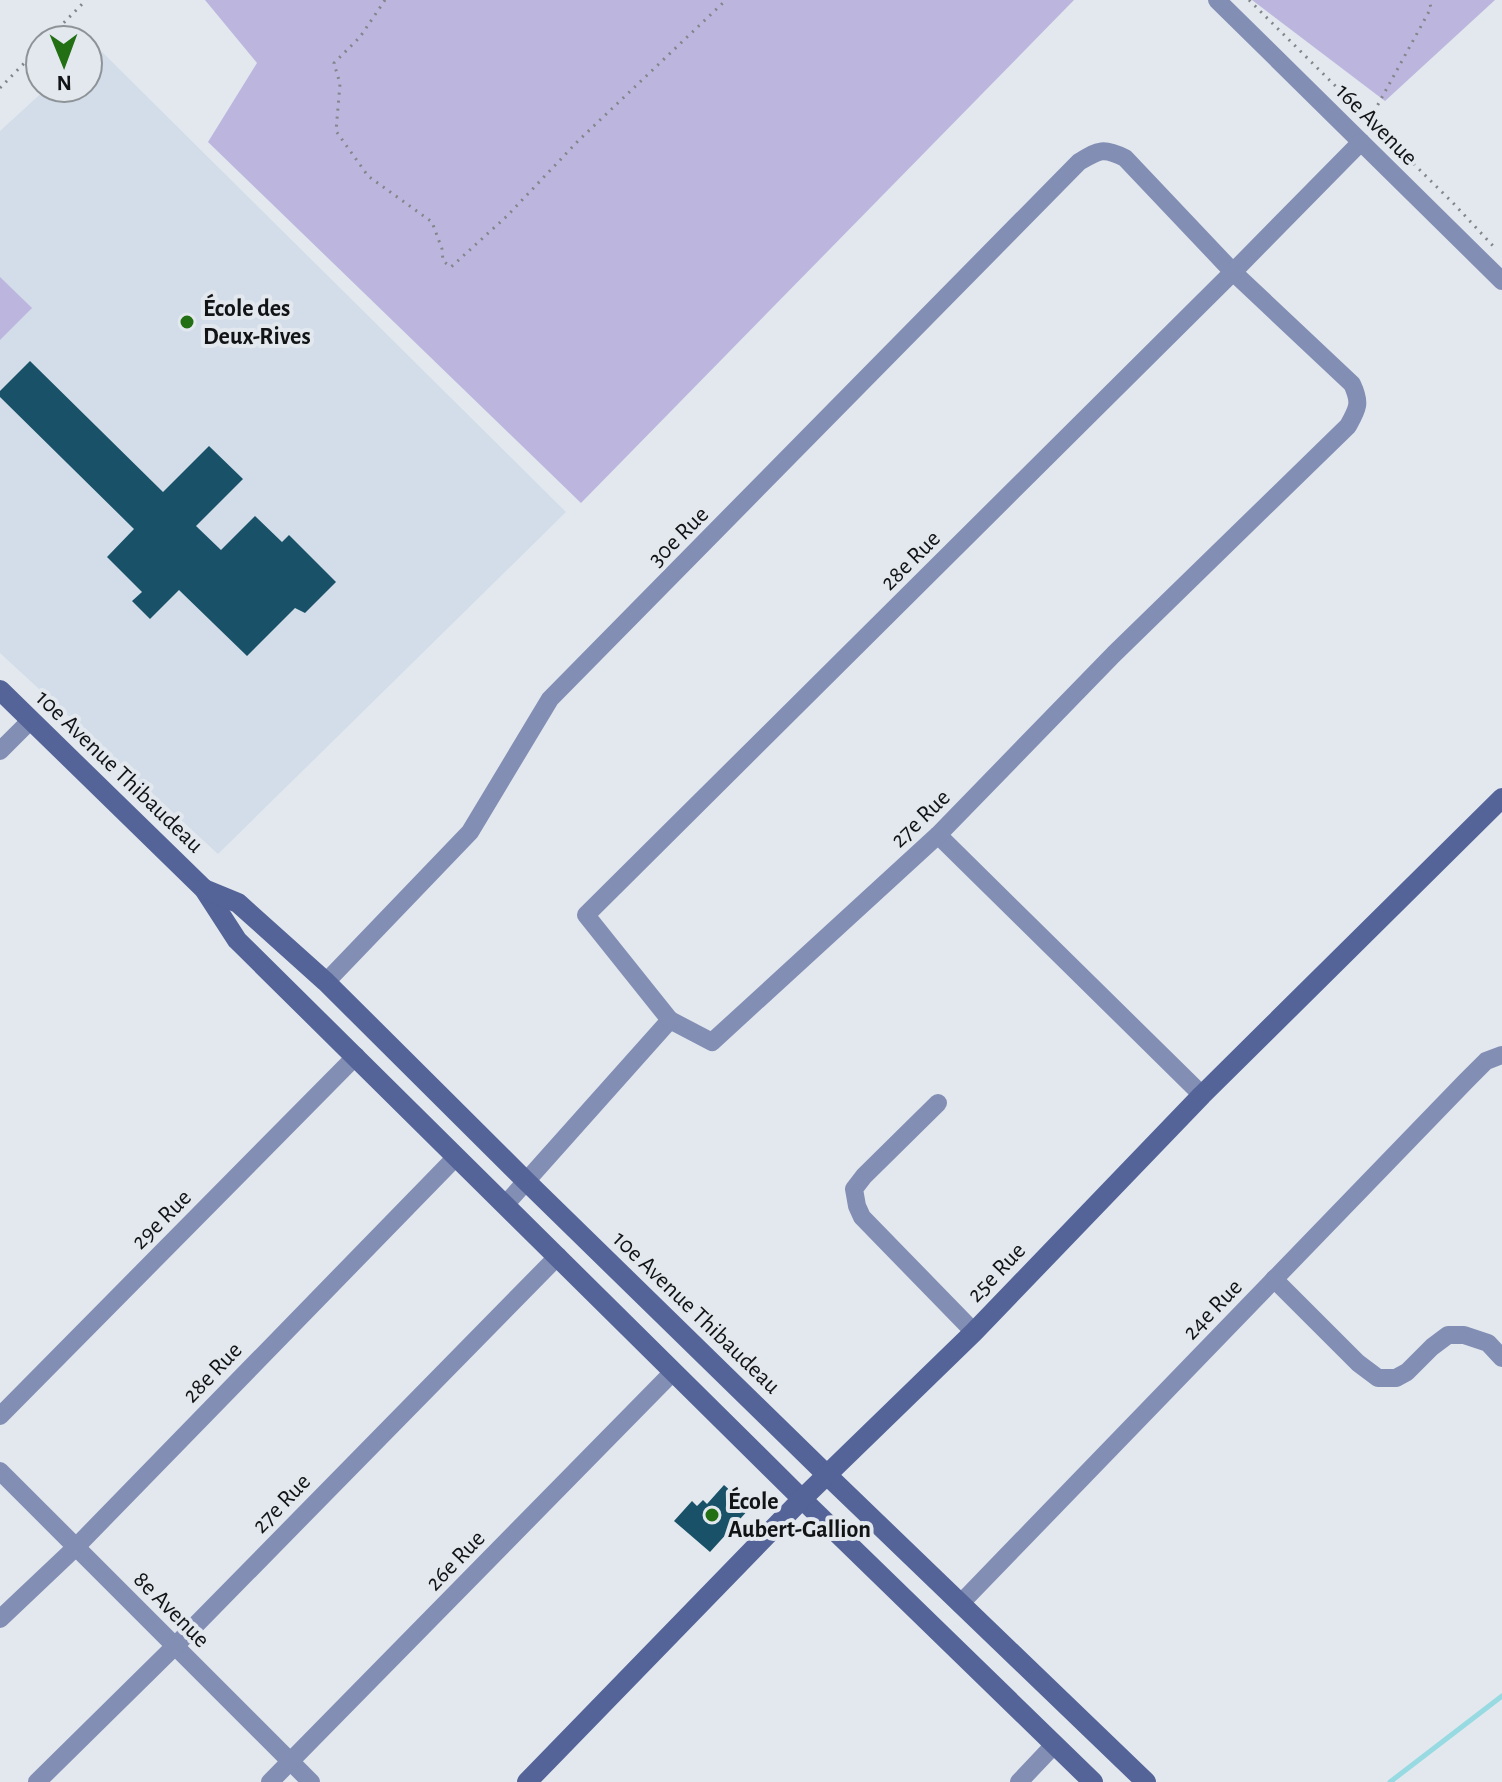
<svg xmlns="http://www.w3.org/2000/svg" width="1502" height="1782" font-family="'Alegreya Sans',sans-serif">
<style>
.built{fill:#d2dde9}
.green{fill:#bcb6df}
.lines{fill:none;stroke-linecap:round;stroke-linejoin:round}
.stream{stroke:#97dae2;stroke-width:5}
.building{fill:#195268}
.path{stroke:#82868a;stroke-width:3;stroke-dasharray:2 6;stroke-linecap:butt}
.street{stroke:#828eb4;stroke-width:18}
.secondary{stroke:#546398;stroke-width:20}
.poi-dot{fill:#226f14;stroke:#e2e8ee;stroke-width:3}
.labels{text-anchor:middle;stroke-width:8;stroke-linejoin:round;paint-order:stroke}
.street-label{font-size:24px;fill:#111315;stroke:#e2e8ee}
.poi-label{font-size:24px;font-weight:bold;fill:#111315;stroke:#e2e8ee;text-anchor:start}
</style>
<rect width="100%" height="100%" fill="#e2e8ee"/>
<polygon class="built" points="94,44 566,512 218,854 0,653 0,131 47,88 88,88 88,50"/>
<g class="green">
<polygon points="205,0 1074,0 581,503 208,142 257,63"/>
<polygon points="1252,0 1495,0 1385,101"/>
<polygon points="0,277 32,308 0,340"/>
</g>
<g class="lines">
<polyline class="stream" points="1390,1782 1502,1696"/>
</g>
<g class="building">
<polygon points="30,361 163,492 209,446 243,479 196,526 221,550 255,516 282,542 289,535 336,582 305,613 295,608 247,656 179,590 150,619 132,601 142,592 107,557 134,529 0,397 0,391"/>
<polygon points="724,1485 750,1508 710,1552 674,1521 692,1501 697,1506 703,1500 707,1504"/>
</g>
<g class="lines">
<g class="path">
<polyline points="385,0 360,37 334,63 340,84 336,131 368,176 432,222 442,249 443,261 451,267 507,216 578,141 726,0"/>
<polyline points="1249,0 1455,205 1494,247"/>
<polyline points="47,40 86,0"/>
<polyline points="0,88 40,47"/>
<polyline points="1370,119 1431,8 1429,0"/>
</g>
<g class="street">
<polyline points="1217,0 1502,281"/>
<polyline points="0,751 31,720"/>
<polyline points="938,835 1202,1095"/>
<path d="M326,982L470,832L550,699L1079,162C1099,150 1103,147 1125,158L1233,272L1352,384C1361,403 1358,408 1348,426L1114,654L938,835L712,1042L670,1020L505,1205"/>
<polyline points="670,1020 586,915 1233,272 1361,142"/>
<polyline points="938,1103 864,1176 854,1189 857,1206 862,1217 974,1332"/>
<polyline points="1274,1279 1358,1363 1378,1378 1396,1378 1407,1372 1432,1347 1448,1335 1464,1335 1488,1343 1502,1358"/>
<polyline points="0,1416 356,1056"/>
<polyline points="0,1471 311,1782"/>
<polyline points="960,1604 1466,1081 1486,1061 1502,1055"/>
<polyline points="0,1619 76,1547 456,1157"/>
<polyline points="37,1782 175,1646 558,1256"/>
<polyline points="270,1782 673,1372"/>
<polyline points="1019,1782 1054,1745"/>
</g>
<g class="secondary">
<polyline points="0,690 204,889 237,940 802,1499 1093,1782"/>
<polyline points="204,889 238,903 326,982 527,1182 827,1475 1146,1782"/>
<polyline points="527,1782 802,1499 974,1332 1202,1095 1502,798"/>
</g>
</g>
<g class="poi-dot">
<circle cx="187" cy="322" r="8"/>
<circle cx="712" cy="1515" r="8"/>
</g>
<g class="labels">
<g class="street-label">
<text transform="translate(1377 124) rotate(45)" y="8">16e Avenue</text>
<text transform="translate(678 536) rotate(-45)" y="8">30e Rue</text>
<text transform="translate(910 560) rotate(-45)" y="8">28e Rue</text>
<text transform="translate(120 771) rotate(44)" y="8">10e Avenue Thibaudeau</text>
<text transform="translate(920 818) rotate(-44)" y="8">27e Rue</text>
<text transform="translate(161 1219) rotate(-45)" y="8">29e Rue</text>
<text transform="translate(996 1272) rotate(-46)" y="8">25e Rue</text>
<text transform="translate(1212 1309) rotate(-46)" y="8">24e Rue</text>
<text transform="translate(697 1312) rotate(44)" y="8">10e Avenue Thibaudeau</text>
<text transform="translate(212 1372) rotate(-46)" y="8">28e Rue</text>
<text transform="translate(281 1503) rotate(-46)" y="8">27e Rue</text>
<text transform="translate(455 1560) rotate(-46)" y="8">26e Rue</text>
<text transform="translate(172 1609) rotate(45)" y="8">8e Avenue</text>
</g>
<g class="poi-label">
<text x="203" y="316">École des<tspan x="203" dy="28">Deux-Rives</tspan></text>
<text x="728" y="1509">École<tspan x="728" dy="28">Aubert-Gallion</tspan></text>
</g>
</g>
<g transform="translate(64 64) rotate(179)"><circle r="38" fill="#e2e8ee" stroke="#8e9397" stroke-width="2"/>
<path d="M0-6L14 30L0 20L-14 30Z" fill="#226f14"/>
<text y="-12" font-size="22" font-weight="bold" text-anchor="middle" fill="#111315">N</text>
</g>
</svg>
